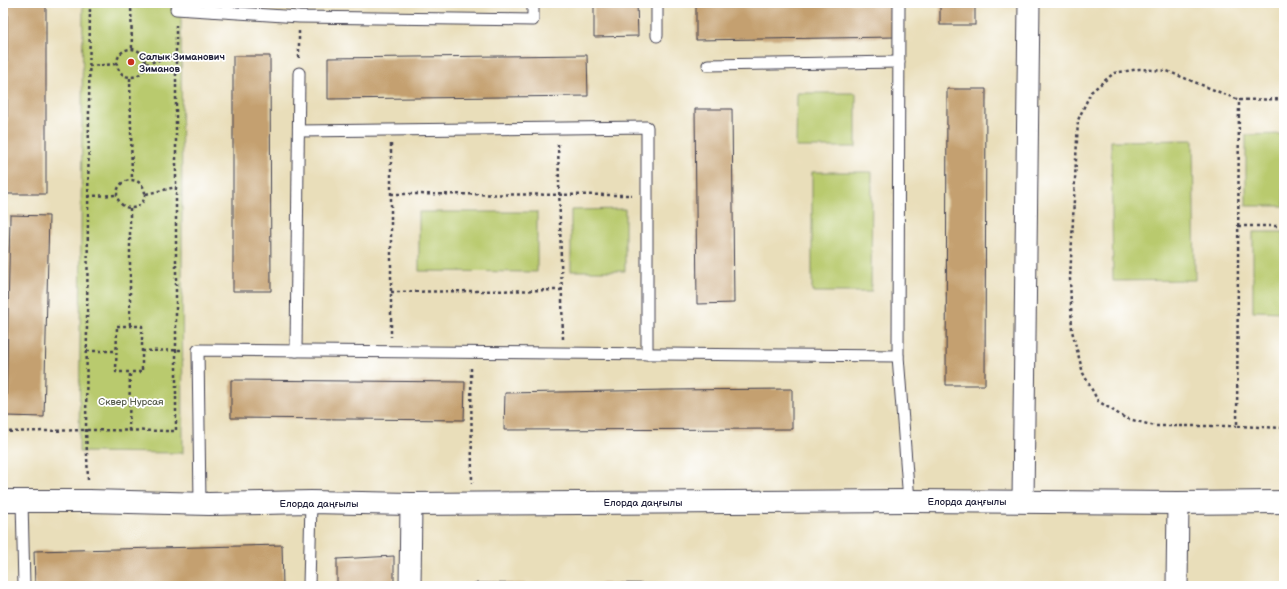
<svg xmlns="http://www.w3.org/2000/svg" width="1287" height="589" font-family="'Balsamiq Sans',sans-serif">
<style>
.green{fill:#b9ca6e;stroke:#6e7654}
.building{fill:#c4a06f}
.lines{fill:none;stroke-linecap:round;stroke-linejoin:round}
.lane-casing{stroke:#403e4e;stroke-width:13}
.street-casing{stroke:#403e4e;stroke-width:23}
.secondary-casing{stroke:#403e4e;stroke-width:24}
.path{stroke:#403e4e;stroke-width:2.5;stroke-dasharray:3 3;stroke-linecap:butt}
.lane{stroke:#fff;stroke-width:11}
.street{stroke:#fff;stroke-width:21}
.secondary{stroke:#fff;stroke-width:22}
.poi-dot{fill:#c8321e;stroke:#fff;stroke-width:1.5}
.labels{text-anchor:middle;stroke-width:3.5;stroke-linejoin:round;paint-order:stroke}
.poi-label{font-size:10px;font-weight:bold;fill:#22223b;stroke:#fff;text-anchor:start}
.park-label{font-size:10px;fill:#575d4d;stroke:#fff}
.street-label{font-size:10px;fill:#22223b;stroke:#fff}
</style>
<rect width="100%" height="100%" fill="#fff"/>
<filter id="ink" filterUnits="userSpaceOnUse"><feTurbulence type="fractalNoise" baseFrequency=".025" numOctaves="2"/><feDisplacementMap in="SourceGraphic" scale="8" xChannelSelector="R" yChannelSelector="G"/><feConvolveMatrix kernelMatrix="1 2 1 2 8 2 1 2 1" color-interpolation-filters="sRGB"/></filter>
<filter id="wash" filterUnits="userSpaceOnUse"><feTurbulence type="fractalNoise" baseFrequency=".012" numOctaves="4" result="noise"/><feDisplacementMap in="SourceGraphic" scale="16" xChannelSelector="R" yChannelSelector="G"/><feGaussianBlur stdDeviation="0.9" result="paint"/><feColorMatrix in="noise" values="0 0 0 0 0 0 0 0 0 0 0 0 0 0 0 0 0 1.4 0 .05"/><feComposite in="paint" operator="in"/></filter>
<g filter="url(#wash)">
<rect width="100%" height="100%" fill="#e9deba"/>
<g class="green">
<polygon points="83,3 181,3 183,453 79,452"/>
<polygon points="797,93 856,93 856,147 796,147"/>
<polygon points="1284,134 1284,206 1246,206 1246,135"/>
<polygon points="1193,140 1195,280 1113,281 1111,141"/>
<polygon points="812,172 872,172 871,292 812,292"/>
<polygon points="625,209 625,271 571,271 571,210"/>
<polygon points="419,212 537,212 537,272 419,271"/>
<polygon points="1253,232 1284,232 1284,312 1253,311"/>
</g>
<g id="blocks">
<g class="building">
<rect x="7" y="3" width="39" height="191"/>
<polygon points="594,3 637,3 638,36 594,37"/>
<polygon points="696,3 894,3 895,37 696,40"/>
<rect x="940" y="3" width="35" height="22"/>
<polygon points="587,55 588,96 328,99 328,58"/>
<polygon points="233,56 270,56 271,291 233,291"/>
<polygon points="947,89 986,89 985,385 946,385"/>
<polygon points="695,109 732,109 734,303 697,304"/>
<polygon points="10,215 49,216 44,417 6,416"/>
<polygon points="231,380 465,382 464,420 231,418"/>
<polygon points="792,389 792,429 504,430 505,393 668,390"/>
<polygon points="282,545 283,586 35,586 34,551"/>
<polygon points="394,556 394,586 337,586 337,559"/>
<polygon points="474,583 594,584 594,586 474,586"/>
<polygon points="599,583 719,584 719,586 599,586"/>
</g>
</g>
</g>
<g filter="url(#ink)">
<use href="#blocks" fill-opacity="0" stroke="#403e4e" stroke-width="1"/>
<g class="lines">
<defs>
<g id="lane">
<polyline points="899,3 898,356 909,501"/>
<polyline points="176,9 299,17 533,20 533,3"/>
<polyline points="657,36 657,3"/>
<polyline points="708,65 899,62"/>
<polyline points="299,131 647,127 647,354"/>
<polyline points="296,351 299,73"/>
<polyline points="22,501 24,586"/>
<polyline points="200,504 198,350 898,356"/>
<polyline points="309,586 311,502"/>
</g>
<g id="street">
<polyline points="1023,501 1029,3"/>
<polyline points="410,586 411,504"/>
<polyline points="1177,586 1178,503"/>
</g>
<polyline id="secondary" points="3,501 89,501 209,504 311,502 411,504 909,501 1178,503 1284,502"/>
</defs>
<use href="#lane" class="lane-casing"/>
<use href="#street" class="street-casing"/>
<use href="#secondary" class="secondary-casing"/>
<g class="path">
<polyline points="131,3 132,49"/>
<circle cx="131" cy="63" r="14"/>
<polyline points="299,58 299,31"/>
<polyline points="146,64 176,55"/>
<polyline points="89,66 117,64"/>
<polyline points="130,78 132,180"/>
<polyline points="1284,99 1239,100 1237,426 1284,428"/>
<polyline points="391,144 391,337"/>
<polyline points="558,144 563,339"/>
<circle cx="131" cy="194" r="14"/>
<polyline points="146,194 176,187"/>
<polyline points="391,194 632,195"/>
<polyline points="88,196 117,195"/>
<polyline points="130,208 130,327"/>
<polyline points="1238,226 1284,226"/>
<polyline points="391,292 561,290"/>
<polygon points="117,326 142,326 142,372 116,372"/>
<polyline points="87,351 117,351"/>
<polyline points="142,351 183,350"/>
<polyline points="471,368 472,483"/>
<polyline points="1237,426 1155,426 1125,418 1098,401 1083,373 1072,331 1070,279 1078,120 1091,92 1114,73 1139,69 1167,71 1239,100"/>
<polyline points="129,431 130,372"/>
<polyline points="3,432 86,430 176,431 176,23"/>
<polyline points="88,480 86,430 90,3"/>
</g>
<use href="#lane" class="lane"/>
<use href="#street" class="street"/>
<use href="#secondary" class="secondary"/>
</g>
</g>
<circle class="poi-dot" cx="131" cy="62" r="4"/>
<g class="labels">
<g class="poi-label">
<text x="139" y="60">Салык Зиманович<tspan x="139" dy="12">Зиманов</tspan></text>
</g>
<g class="park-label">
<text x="131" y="405">Сквер Нурсая</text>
</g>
<g class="street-label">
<text x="967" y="505">Елорда даңғылы</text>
<text x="643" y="506">Елорда даңғылы</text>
<text x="319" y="507">Елорда даңғылы</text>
</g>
</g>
<rect width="1287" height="589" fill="none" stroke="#fff" stroke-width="16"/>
</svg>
